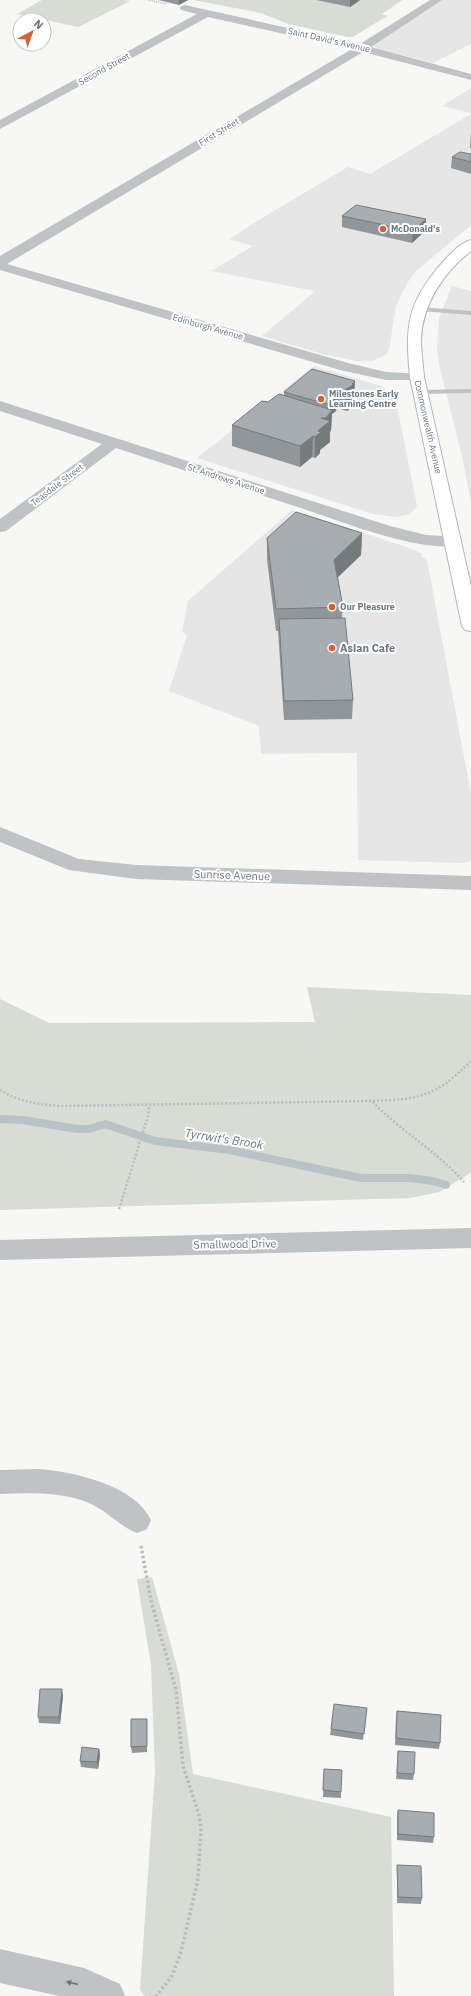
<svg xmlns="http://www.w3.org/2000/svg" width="471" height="1996" font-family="'IBM Plex Sans',sans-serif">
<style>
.built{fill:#e5e6e5}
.green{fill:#d7dcd4}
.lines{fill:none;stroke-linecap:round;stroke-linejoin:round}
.stream{stroke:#b9c3c7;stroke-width:8}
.primary-casing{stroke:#b2b7ba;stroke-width:2}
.path-far2{stroke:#b9bcbe;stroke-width:1.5;stroke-dasharray:1 1;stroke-linecap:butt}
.path-far1{stroke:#b9bcbe;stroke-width:2.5;stroke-dasharray:2 2;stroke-linecap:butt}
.path{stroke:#b9bcbe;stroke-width:3.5;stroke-dasharray:2.5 2.5;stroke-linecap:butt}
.service{fill:#bfc3c6;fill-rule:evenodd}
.minor{fill:#bfc3c6;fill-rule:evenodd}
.tertiary{fill:#bfc3c6;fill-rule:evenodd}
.primary{fill:#fff;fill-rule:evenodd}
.wall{fill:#90969a}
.shaded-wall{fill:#757a7d}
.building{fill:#a7aeb3;stroke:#757a7d}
.oneway{fill:#697783}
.poi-dot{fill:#d2613a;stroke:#fff;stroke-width:1.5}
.labels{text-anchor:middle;stroke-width:4;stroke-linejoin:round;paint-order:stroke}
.far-street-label{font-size:9px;fill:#697783;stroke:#fff}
.far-poi-label{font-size:9px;font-weight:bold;fill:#697783;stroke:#fff;text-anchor:start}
.poi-label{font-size:11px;font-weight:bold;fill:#697783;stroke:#fff;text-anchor:start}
.street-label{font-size:11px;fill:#697783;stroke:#fff}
.water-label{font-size:12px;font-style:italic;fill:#65777f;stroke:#fff}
</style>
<rect width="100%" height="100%" fill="#f7f7f5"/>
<g class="built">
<polygon points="439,0 471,0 471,44 433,63 379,49 372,45"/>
<polygon points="471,88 471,113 442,106"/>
<polygon points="471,114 471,225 416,271 408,282 396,306 389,350 386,355 372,361 356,361 322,354 262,336 315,291 211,271 253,246 229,239 267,215 348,167 370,174"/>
<polygon points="452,286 471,291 471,503 462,456 439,364 437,349 439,318"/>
<polygon points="314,366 381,386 395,396 417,506 410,514 397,517 373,514 197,458"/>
<polygon points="292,510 407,547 423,554 421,556 427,560 471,794 471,861 462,863 358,860 357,753 261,754 259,726 169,691 187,635 182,631 188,601"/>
</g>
<g class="green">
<polygon points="42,0 124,0 130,1 78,27 17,14"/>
<polygon points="193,0 402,0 382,14 387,16 353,37 348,37 288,24 261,13"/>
<polygon points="307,987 471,995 471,1172 469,1174 439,1192 411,1198 0,1210 0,999 49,1023 315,1022"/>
<polygon points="152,1577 179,1674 193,1774 391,1817 394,1996 145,1996 140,1990 155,1771 151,1665 137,1579"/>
</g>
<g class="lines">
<polyline class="stream" points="0,1119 23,1120 77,1129 89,1129 105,1124 155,1141 229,1150 361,1178 409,1178 433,1181 446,1185"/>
<defs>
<path id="primary" d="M471,240V251C444,272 422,304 421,340C421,352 423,365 424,377L471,586V631L465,630L462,626L410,377C405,326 407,303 442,263C450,254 460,243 471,240Z"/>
</defs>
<use href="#primary" class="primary-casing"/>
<polyline class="path-far2" points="148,0 167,4"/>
<g class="path-far1">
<path d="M0,1090C20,1102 40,1105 63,1106L372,1101C400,1131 437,1151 464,1182"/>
<path d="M373,1101C422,1099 436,1096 471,1061"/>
<polyline points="119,1209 148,1116 149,1107"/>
</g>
<polyline class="path" points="141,1546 151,1601 176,1690 183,1766 199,1815 201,1828 198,1879 181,1952 172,1976 156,1996"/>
<g class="service">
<polygon points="418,307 471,311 471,315 421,311 418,311"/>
<polygon points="471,389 471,393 420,394 416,392 420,390"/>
</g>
<g class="minor">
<polygon points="430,0 442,0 371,47 471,74 471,80 363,52 7,264 348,363 386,372 422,374 424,377 422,380 386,380 340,370 0,270 0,256 352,49 208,17 0,129 0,120 197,14 181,10 180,8 181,6 185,5 360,44"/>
<path d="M0,401L390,526L426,535L460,537L462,541L460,545C422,554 337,520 298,507C237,488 177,468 116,448L6,531L0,532V519L102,444L0,411Z"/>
<polygon points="0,827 79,859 136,865 471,876 471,890 136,879 69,870 0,842"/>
<path d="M39,1469C74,1472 135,1485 151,1520L147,1529L137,1533C121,1527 110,1514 95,1506C66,1491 31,1493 0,1494V1470Z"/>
<polygon points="0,1949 84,1968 120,1984 125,1996 59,1996 0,1983"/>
</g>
<polygon class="tertiary" points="471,1228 471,1248 0,1260 0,1240"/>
<use href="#primary" class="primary"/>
</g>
<g class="wall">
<polygon points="158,0 188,0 179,5"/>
<polygon points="316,0 360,0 350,7"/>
<polygon points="471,132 471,148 470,148"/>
<polygon points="471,154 471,174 451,168 452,157"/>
<polygon points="342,216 426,219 425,231 412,243 342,227"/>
<polygon points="355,381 353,405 347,411 337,408 336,411 332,414 331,430 330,432 330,442 320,450 320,453 315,458 312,457 300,467 232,446 232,425 268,402 284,395 284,392"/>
<polygon points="362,533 361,555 338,577 343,607 342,618 353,700 352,719 284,720 278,631 276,631 267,560 267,538"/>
<polygon points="63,1696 60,1724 39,1723 38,1717"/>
<polygon points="367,1708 363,1740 330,1735 331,1729"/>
<polygon points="397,1711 440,1743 439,1749 395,1745 396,1718"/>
<polygon points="147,1719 147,1752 132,1753 131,1747"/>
<polygon points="99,1749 100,1755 98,1769 81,1767 80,1761"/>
<polygon points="398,1751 414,1774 413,1780 396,1779"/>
<polygon points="324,1769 341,1792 341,1798 323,1797"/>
<polygon points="398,1810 434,1837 433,1843 397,1840 397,1817"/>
<polygon points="397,1865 422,1898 421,1904 397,1903"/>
</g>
<g class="shaded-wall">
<polygon points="179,0 188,0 179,5"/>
<polygon points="350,0 360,0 350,7"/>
<polygon points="426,219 425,231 412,243 413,231"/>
<polygon points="355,381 353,405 347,411 347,399 345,390"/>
<polygon points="337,396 336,411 332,414 331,430 330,432 330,442 320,450 320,453 315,458 315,437 321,418 327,416 327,404"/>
<polygon points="313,436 312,457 300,467 300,446"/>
<polygon points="362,533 361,555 334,581 334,560"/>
<polygon points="62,1689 63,1696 60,1724 59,1717"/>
<polygon points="99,1749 100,1755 98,1769 97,1762"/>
</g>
<g class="building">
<polygon points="460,152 471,154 471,162 452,157"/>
<polygon points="356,205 426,219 413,231 342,216"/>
<polygon points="312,369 355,381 352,384 353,385 345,390 354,393 347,399 337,396 335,398 337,398 327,404 284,392"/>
<polygon points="279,394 332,410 326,418 321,418 330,421 318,431 321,432 315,437 313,436 300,446 232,425 262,401 268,402"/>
<polygon points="296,512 362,533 334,560 343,607 276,609 267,538"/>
<polygon points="345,618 353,700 284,701 279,619"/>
<polygon points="40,1689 62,1689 59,1717 38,1717"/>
<polygon points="334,1704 367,1708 364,1734 331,1729"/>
<polygon points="397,1711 441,1715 440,1743 396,1738"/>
<polygon points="131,1719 147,1719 147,1746 131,1747"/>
<polygon points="82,1747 99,1749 97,1762 80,1761"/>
<polygon points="398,1751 415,1752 414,1774 397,1773"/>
<polygon points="324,1769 342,1770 341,1792 323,1790"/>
<polygon points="398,1810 434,1813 434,1837 398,1834"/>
<polygon points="397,1865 421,1866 422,1898 398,1897"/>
</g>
<defs><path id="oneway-solid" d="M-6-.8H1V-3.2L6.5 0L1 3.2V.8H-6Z"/></defs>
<use class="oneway" href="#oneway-solid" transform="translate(72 1983) rotate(-167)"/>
<g class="poi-dot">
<circle cx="383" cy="229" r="4"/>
<circle cx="321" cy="399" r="4"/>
<circle cx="332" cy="607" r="4"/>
<circle cx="332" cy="648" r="4"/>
</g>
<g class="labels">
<g class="far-street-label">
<text transform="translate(329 40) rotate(13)" y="3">Saint David's Avenue</text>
<text transform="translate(104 69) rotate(-29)" y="3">Second Street</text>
<text transform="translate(219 132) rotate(-31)" y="3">First Street</text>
<text transform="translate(208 327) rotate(16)" y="3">Edinburgh Avenue</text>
<text transform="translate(428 427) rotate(77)" y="3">Commonwealth Avenue</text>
<text transform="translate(226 479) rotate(18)" y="3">St. Andrews Avenue</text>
<text transform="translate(57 485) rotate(-37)" y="3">Teasdale Street</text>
</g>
<g class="far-poi-label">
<text x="391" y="232">McDonald's</text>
<text x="329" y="397">Milestones Early<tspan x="329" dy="10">Learning Centre</tspan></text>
<text x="340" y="610">Our Pleasure</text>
</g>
<g class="poi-label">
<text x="340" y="652">Asian Cafe</text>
</g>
<g class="street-label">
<text transform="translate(232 875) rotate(2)" y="4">Sunrise Avenue</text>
<text transform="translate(235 1244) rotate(-1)" y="4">Smallwood Drive</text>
</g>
<g class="water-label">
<text transform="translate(224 1139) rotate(9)" y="4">Tyrrwit's Brook</text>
</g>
</g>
<g transform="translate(32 32) rotate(41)"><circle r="19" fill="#ffffff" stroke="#c3c9cd"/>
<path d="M0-3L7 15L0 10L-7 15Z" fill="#d2613a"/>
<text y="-6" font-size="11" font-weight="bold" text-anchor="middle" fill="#697783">N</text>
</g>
</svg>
